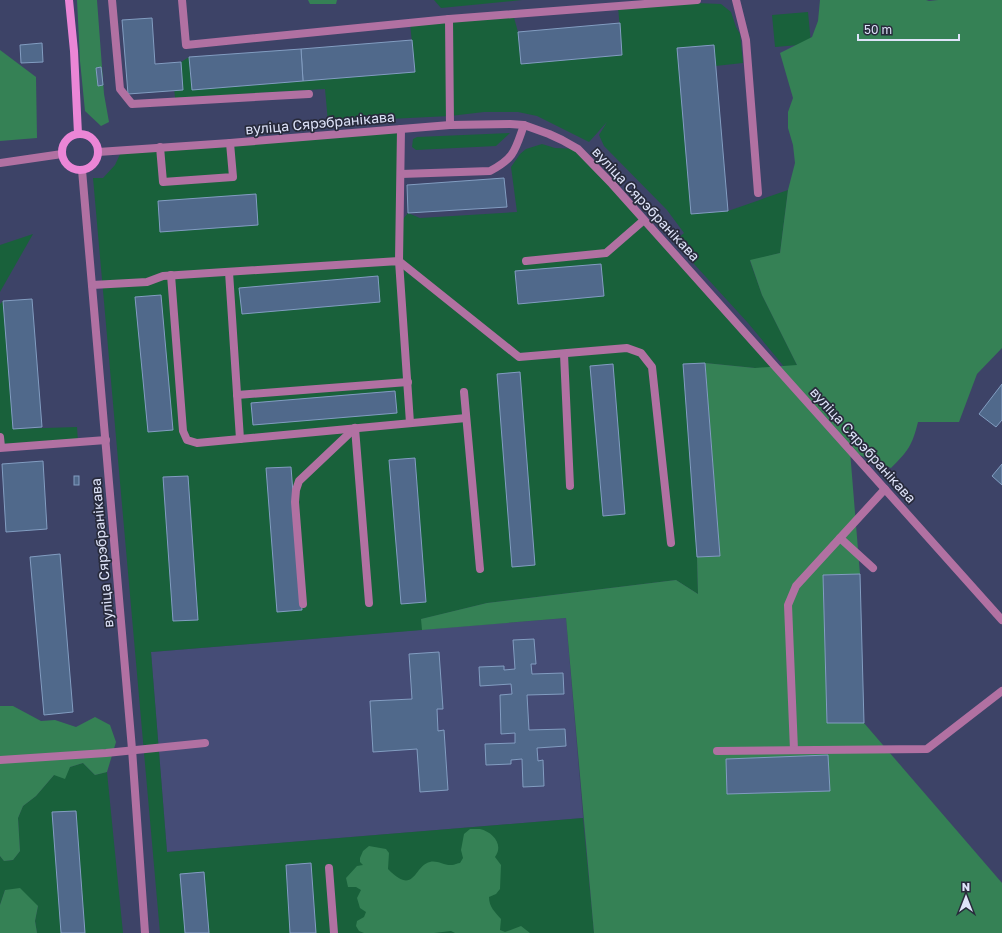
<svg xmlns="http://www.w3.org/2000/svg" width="1002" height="933" font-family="'Golos Text',sans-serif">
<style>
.built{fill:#454c76}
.green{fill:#19613b;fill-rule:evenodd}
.forest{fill:#358155;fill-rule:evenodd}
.building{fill:#50698b;stroke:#829dc1}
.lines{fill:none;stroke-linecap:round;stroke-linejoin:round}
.lane{stroke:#b171a2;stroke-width:8}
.street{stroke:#b171a2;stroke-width:8}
.secondary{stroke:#eb86d6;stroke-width:8}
.labels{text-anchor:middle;stroke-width:3.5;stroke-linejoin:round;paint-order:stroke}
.street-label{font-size:14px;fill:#dee3f9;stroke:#282b3c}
</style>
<rect width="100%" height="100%" fill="#3d4367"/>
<polygon class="built" points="566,618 583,818 167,852 151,652"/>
<g class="green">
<polygon points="434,0 522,0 441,8"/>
<polygon points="695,3 721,4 731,12 736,27 740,34 743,63 715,66 713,45 677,48 691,214 728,211 788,190 780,253 750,261 762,295 797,365 791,375 748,323 674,242 684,233 667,210 604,146 599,135 607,122 589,142 537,116 518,112 484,112 450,116 328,122 325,89 175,98 174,87 178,64 189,57 192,90 415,72 410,23 513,14 518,32 521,64 622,55 618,6"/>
<polygon points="808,12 811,44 775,47 772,15"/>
<path d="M401,129L400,223L408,213L420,218L517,212L511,167L520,154L526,149L542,144L555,148L578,149L777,368H755L705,363L683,364L697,557L698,594L676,580L487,603L422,619V630L151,652L167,852L583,818L594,933H316L311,863L286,865L290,933H209L204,872L180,874L185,933H160L93,178H103L115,165L122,150ZM256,195L258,225L160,232L158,201ZM601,264L604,296L518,304L515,271ZM377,276H378L242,314L240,288ZM161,295L173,429L148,432L135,298ZM613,365L625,514L603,516L590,366ZM395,391L397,413L253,424L251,403ZM415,458L426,601L401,604L389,460ZM291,467L302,609L267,468ZM188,476L198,619L173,621L163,477Z"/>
<polygon points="510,133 496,146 416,150 412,147 413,139 417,137"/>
<polygon points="33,234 0,292 0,245"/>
<polygon points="3,301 13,429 77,427 78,442 0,448 0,304"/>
<polygon points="83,763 95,775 107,772 123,933 85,933 76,811 52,813 61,933 37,933 35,921 38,906 5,890 0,905 0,856 4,861 13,860 20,851 18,818 23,806 36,796 54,775 70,767"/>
</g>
<g class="forest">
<polygon points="77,0 97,0 104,94 109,122 101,126 85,111 80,61"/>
<polygon points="308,0 337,0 336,4 310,4"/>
<path d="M820,0H926L929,1L938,0H1002V348L977,374L959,422H918C912,446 908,451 891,468L850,451L860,574L823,575L827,723H864L1002,883V933H594L566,618L422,630L421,619L487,603L676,580L698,594L697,557L720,556L705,363L755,368L797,365L762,295L750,260L780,253L788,190L795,163L793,145L788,128V112L793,98L780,53L812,37L818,21ZM828,755L829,791L727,794L726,759Z"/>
<polygon points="0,50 36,77 37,138 0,141"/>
<polygon points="0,706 13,706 41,721 55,720 76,727 95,717 110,725 116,742 107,772 95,775 83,763 70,767 65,779 54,775 36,796 23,806 18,818 20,851 13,860 4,861 0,856"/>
<path d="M470,829C473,829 477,829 480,829C493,832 504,845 495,857L501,865L500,889L496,894L489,897C489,907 495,912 501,919L500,930L505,932L521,926L530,933H455L451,931L434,933H364L359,931L356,926L357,921L364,917L366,912L360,908L357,898L361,890L356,887H348L346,878L357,866L363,865L360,862V858L363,851L369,846L386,849L389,853L388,869C415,897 414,865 430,862C437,860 445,866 452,865C454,865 458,863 460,863L463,858L461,850L464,834Z"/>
<polygon points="20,888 38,906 35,921 37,933 0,933 0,905 5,890"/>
</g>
<g class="building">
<polygon points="152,18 155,64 181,62 183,90 128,94 122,20"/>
<polygon points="620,23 622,55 521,64 518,32"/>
<polygon points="412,40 415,72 303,81 301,49"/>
<polygon points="42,43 43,62 21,63 20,45"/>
<polygon points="714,45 728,211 691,214 677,48"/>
<polygon points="301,49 303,81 192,90 189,57"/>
<polygon points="101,67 103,85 98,86 96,68"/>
<polygon points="504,178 507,207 408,213 407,185"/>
<polygon points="256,194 258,225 160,232 158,201"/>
<polygon points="601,264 604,296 518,304 515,271"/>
<polygon points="378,276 380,302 242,314 239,288"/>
<polygon points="161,295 173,430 148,432 135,297"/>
<polygon points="32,299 42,427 13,429 3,301"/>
<polygon points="705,363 720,556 697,557 683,364"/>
<polygon points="613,364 625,514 603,516 590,366"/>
<polygon points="520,372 535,565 512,567 497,374"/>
<polygon points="1002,384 1002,420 996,427 979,414"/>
<polygon points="395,391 397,413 253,425 251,403"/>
<polygon points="415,458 426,602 401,604 389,460"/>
<polygon points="43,461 47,529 6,532 2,464"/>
<polygon points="1002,464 1002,485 992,476"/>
<polygon points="291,467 302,610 277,612 266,468"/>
<rect x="74" y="476" width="5" height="9"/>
<polygon points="188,476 198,620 173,621 163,477"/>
<polygon points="60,554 73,712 44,715 30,557"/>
<polygon points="860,574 864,723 827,723 823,575"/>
<polygon points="534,639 536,664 531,664 532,674 563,673 564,694 527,695 529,730 565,729 566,746 537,748 538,761 543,760 544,786 523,787 522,759 511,760 511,764 486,765 485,744 515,743 515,733 501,734 500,695 512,694 511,684 480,686 479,667 504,666 504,670 515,669 513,640"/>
<polygon points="439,652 443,709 437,709 438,731 444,730 448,790 420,792 417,749 373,752 370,701 412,699 409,654"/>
<polygon points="828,755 830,791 727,794 726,759"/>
<polygon points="76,811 85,933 61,933 52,812"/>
<polygon points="311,863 316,933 290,933 286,865"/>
<polygon points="204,872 209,933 185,933 180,874"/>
</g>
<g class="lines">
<g class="lane">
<polyline points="112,0 120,89 132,104 309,94"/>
<polyline points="182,0 186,45 449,19 450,125"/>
<polyline points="736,0 746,40 758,193"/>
<polyline points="449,19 697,0"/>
<polyline points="401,129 399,261 519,357 627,348 641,353 652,367 671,543"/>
<polyline points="160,147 163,182 233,177 230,143"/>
<polyline points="82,170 132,749 145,933"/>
<path d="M401,174L490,171C515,158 515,150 524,125"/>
<polyline points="526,261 606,253 644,220"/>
<polyline points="229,272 240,439"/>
<polyline points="171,275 183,431 187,440 197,443 466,418"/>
<polyline points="92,285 147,282 163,276 399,261 410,423"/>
<polyline points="564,354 570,486"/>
<polyline points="464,392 480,569"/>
<polyline points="237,395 408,382"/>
<polyline points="355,428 369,603"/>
<polyline points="0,437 1,447"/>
<polyline points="0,448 106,440"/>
<polyline points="303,604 295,502 296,490 299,481 355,428"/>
<polyline points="0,760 106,753 205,743"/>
<polyline points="329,868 334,933"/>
</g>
<g class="street">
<polyline points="98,152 230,143 450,125 510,124 524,125 549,134 562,140 578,149 612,184 1002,620"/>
<polyline points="0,163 62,154"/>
<polyline points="873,568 840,538 885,489"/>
<polyline points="794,750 788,605 796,586 840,538"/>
<polyline points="717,751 927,749 1002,691"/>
</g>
<g class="secondary">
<polyline points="69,0 74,51 78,134"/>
<circle cx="80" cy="152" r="18"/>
</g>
</g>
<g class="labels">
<g class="street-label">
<text transform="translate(320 123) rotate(-5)" y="5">вуліца Сярэбранікава</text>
<text transform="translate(646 204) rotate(47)" y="5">вуліца Сярэбранікава</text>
<text transform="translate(863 445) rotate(48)" y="5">вуліца Сярэбранікава</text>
<text transform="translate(102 553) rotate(-95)" y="5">вуліца Сярэбранікава</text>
</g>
</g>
<g transform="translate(966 897)" stroke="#282b3c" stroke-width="3" paint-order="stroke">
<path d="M0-3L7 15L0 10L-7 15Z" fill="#dee3f9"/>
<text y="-6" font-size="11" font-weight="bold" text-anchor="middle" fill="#dee3f9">N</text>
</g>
<path d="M858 34v6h101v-6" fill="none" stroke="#dee3f9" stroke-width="2"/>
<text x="864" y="34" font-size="12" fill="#dee3f9" stroke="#282b3c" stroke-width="3" paint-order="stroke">50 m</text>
</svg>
